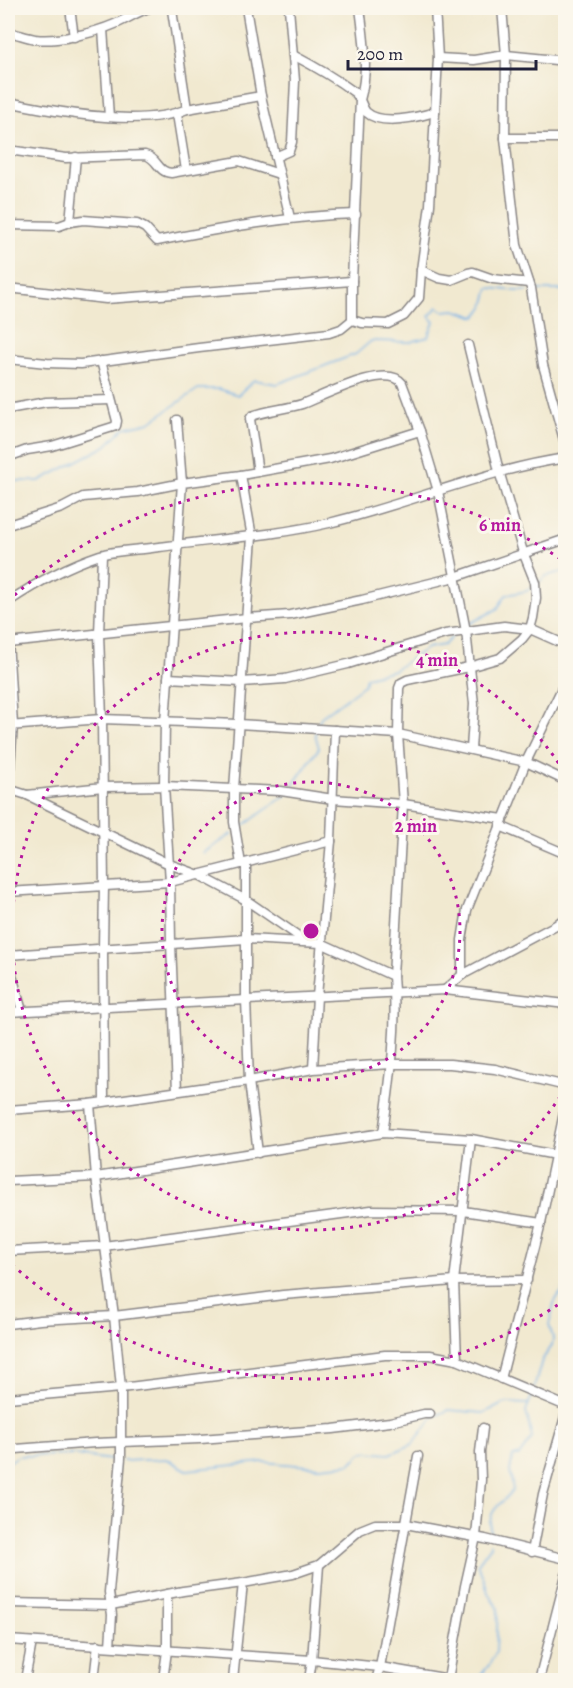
<svg xmlns="http://www.w3.org/2000/svg" width="573" height="1688" font-family="Alegreya,serif">
<style>
.lines{fill:none;stroke-linecap:round;stroke-linejoin:round}
.stream{stroke:#76b1e7;stroke-width:1.5}
.minor-casing{stroke:#8a8686;stroke-width:11}
.minor{stroke:#fff;stroke-width:8}
.ring{fill:none;stroke:#b5179e;stroke-width:3;stroke-dasharray:3 6}
.centre{fill:#b5179e;stroke:#fbf7ec;stroke-width:3}
.ring-label{font-size:18px;text-anchor:middle;font-weight:bold;fill:#b5179e;stroke:#fbf7ec;stroke-width:6;stroke-linejoin:round;paint-order:stroke}
</style>
<rect width="100%" height="100%" fill="#fbf7ec"/>
<filter id="ink" filterUnits="userSpaceOnUse"><feTurbulence type="fractalNoise" baseFrequency=".0167" numOctaves="2"/><feDisplacementMap in="SourceGraphic" scale="12" xChannelSelector="R" yChannelSelector="G"/><feConvolveMatrix kernelMatrix="1 2 1 2 8 2 1 2 1" color-interpolation-filters="sRGB"/></filter>
<filter id="wash" filterUnits="userSpaceOnUse"><feTurbulence type="fractalNoise" baseFrequency=".008" numOctaves="4" result="noise"/><feDisplacementMap in="SourceGraphic" scale="24" xChannelSelector="R" yChannelSelector="G"/><feGaussianBlur stdDeviation="1.35" result="paint"/><feColorMatrix in="noise" values="0 0 0 0 0 0 0 0 0 0 0 0 0 0 0 0 0 1.4 0 .05"/><feComposite in="paint" operator="in"/></filter>
<g filter="url(#wash)">
<rect width="100%" height="100%" fill="#f1e9d0"/>
<g class="lines">
<g class="stream">
<polyline points="536,290 566,290"/>
<path d="M8,483V481H39L106,446L124,428L150,422L198,389H219L238,395L254,380L277,384L356,354L371,341L410,342L428,337L434,322L429,316L438,307L443,311L455,310L476,317L484,307L489,288C503,289 515,292 528,291"/>
<polyline points="539,582 546,576 566,571"/>
<polyline points="467,625 497,609 506,595 527,591 531,588"/>
<polyline points="317,727 321,717 364,685 366,677 394,670 427,648 444,645 452,637"/>
<polyline points="290,789 319,748 315,734 316,731"/>
<polyline points="239,829 286,795"/>
<polyline points="203,853 232,834"/>
<polyline points="534,1388 542,1360 552,1346 553,1338 549,1325 555,1299 562,1292 566,1284"/>
<polyline points="123,1461 167,1459 187,1470 263,1462 320,1467 350,1464 363,1452 390,1454 413,1444 433,1417 449,1410 483,1413 506,1403 529,1404"/>
<polyline points="8,1463 18,1456 74,1455 118,1461"/>
<path d="M490,1537C488,1506 497,1510 513,1490L510,1471L513,1456H519L532,1438L526,1411L532,1395"/>
<polyline points="477,1680 489,1665 496,1652 498,1609 488,1593 484,1578 477,1565 490,1547 490,1544"/>
</g>
</g>
</g>
<g filter="url(#ink)">
<g class="lines">
<defs>
<g id="minor">
<polyline points="70,8 74,37"/>
<polyline points="169,8 172,10 187,109"/>
<polyline points="246,8 261,96 290,218"/>
<polyline points="502,8 506,55 505,138 517,245 531,288 543,365 566,447"/>
<polyline points="103,29 109,117"/>
<path d="M8,32C17,34 26,37 35,39C57,42 94,33 115,24C127,19 137,12 149,8"/>
<path d="M293,55C314,66 335,78 354,92C361,97 361,106 366,112C381,126 418,117 435,112"/>
<polyline points="438,58 474,60 506,55 566,61"/>
<path d="M8,102C55,112 143,128 187,109L261,96"/>
<polyline points="177,114 186,170"/>
<polyline points="505,138 566,138"/>
<path d="M8,150L66,158L145,155C158,158 157,172 171,173L239,161L279,174"/>
<polyline points="275,157 289,151 292,142 295,81 289,8"/>
<polyline points="70,222 76,157"/>
<path d="M8,225L59,226L70,222L83,220L137,224L145,228L157,241C224,228 289,216 356,214"/>
<polyline points="421,270 439,278 451,280 468,273 473,272 493,279 529,283"/>
<polyline points="8,288 106,299 352,281"/>
<path d="M352,320V281L360,100C369,69 364,39 360,8"/>
<polyline points="8,359 47,363 81,364 199,348 329,333 341,329 352,320 362,323 388,324 404,316 419,298 421,270 430,205 438,58 435,8"/>
<polyline points="8,409 46,402 111,400"/>
<polyline points="8,457 27,450 52,446 116,426 117,421 101,361"/>
<path d="M258,472L250,419L252,416C268,410 286,409 302,404C321,397 387,362 402,383L420,431L438,491L466,631L474,704L471,749"/>
<polyline points="241,475 252,537 234,789 234,822 241,864"/>
<polyline points="8,525 62,508 83,497 138,492 182,483 177,420"/>
<polyline points="102,555 99,634 102,719 104,886 103,948 104,1101"/>
<path d="M8,602C36,583 67,566 100,555C118,550 140,550 159,547C216,539 273,536 329,523C409,504 484,470 566,458"/>
<polyline points="8,643 247,618 290,615 362,600 455,577 566,539"/>
<polyline points="168,678 242,682 285,679 348,664 445,634 504,626 530,629 566,645"/>
<polyline points="8,726 102,719 238,724 398,734 526,762 566,781"/>
<polyline points="8,789 27,795 169,864 199,875 246,900 307,942"/>
<polyline points="8,795 13,725 8,640"/>
<polyline points="27,795 103,787 164,786 281,791 333,799 403,804 503,819"/>
<polyline points="500,826 566,854"/>
<polyline points="246,863 246,999 249,1081 258,1153"/>
<polyline points="8,892 170,882 331,841"/>
<polyline points="8,955 246,939 321,943 393,976"/>
<polyline points="8,961 22,1011"/>
<polyline points="462,975 462,940 467,910 526,762 566,680"/>
<polyline points="445,990 462,975 556,925 566,917"/>
<polyline points="8,1012 445,990 566,1004"/>
<polyline points="313,1069 317,996 331,841 335,730"/>
<polyline points="177,1091 171,943 170,882 164,786 165,722 182,483 241,475 330,459 420,431"/>
<polyline points="90,1104 96,1177 114,1316 121,1388 121,1458 109,1592 112,1615 110,1646"/>
<polyline points="8,1110 90,1104 249,1081 313,1069 392,1064 450,1064 495,1069 566,1086"/>
<path d="M383,1133C390,1082 398,1028 393,976L403,804L398,734L399,688L401,683L407,680L469,667L500,658L522,639L530,629L533,618L536,598L535,582L523,552L499,471L468,345"/>
<polyline points="8,1181 96,1177 383,1133 471,1139 556,1155"/>
<polyline points="8,1251 104,1246 371,1210 463,1211 541,1223"/>
<polyline points="8,1324 40,1320 114,1316 283,1295 454,1281 527,1280"/>
<polyline points="457,1360 454,1281 471,1139"/>
<polyline points="501,1379 541,1223 566,1103"/>
<polyline points="8,1398 121,1388 385,1355 430,1355 457,1360 566,1406"/>
<polyline points="8,1453 16,1449 95,1443 200,1439 333,1429 390,1422 424,1414 430,1414"/>
<polyline points="532,1552 543,1494 566,1413"/>
<polyline points="8,1603 111,1605 183,1591 243,1583 293,1574 319,1565 360,1530 375,1524 406,1524 485,1539 566,1559"/>
<polyline points="8,1640 312,1660 380,1667 455,1680"/>
<polyline points="448,1679 465,1586 476,1537 481,1480 480,1452 483,1428"/>
<polyline points="25,1680 32,1642"/>
<polyline points="94,1680 98,1645"/>
<polyline points="163,1680 167,1651 167,1594"/>
<polyline points="233,1680 243,1583"/>
<polyline points="309,1680 312,1660 319,1565"/>
<polyline points="376,1680 380,1667 418,1456"/>
<polyline points="539,1680 566,1575"/>
</g>
</defs>
<use href="#minor" class="minor-casing"/>
<use href="#minor" class="minor"/>
</g>
</g>
<g class="ring">
<circle cx="311" cy="931" r="149"/>
<path d="M565 1089A299 299 0 1 1 565 773"/>
<path d="M565 1300A448 448 0 0 1 8 1261M8 601A448 448 0 0 1 565 562"/>
</g>
<circle cx="311" cy="931" r="9" class="centre"/>
<g class="ring-label">
<text x="500" y="531">6 min</text>
<text x="437" y="666">4 min</text>
<text x="416" y="832">2 min</text>
</g>
<rect width="573" height="1688" fill="none" stroke="#fbf7ec" stroke-width="30"/>
<path d="M348 60v9h188v-9" fill="none" stroke="#22223b" stroke-width="3"/>
<text x="357" y="60" font-size="18" fill="#22223b" stroke="#fbf7ec" stroke-width="4.5" paint-order="stroke">200 m</text>
</svg>
